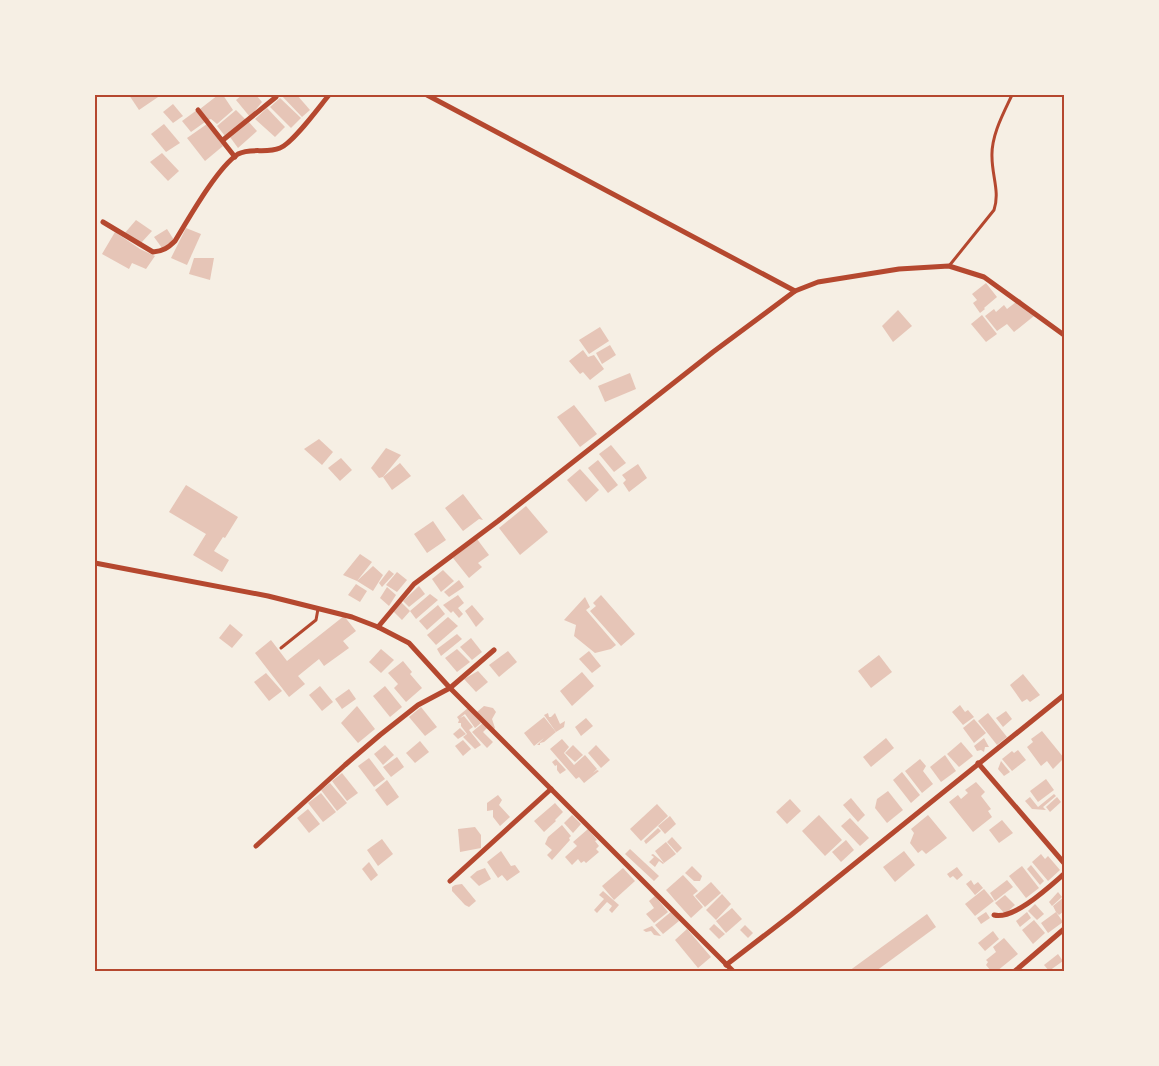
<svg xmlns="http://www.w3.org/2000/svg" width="1159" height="1066" font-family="'DM Sans',sans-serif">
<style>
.building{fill:#e6c5b7}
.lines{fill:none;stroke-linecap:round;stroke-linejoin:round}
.service{stroke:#b5482f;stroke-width:3}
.minor{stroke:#b5482f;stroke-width:5}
.neatline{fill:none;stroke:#b5482f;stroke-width:2}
</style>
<rect width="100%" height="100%" fill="#f6efe4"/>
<g class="building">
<polygon points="129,95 161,95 139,110"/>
<polygon points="218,95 223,95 233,110 217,124 211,119 208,120 200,109"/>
<polygon points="242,95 256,95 262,102 250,117 236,100"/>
<polygon points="281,95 297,95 310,110 302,117"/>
<polygon points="280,98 301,118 291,128 270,107"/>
<polygon points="173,104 183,116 173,123 163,112"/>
<polygon points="267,108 285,127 275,137 255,119"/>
<polygon points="197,110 205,122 191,132 182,121"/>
<polygon points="236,110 246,120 225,136 217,126"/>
<polygon points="248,121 257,131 238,148 230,137"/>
<polygon points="164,124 180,143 166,152 151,134"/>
<polygon points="207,124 223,146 205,161 187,138"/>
<polygon points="162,153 179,171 168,181 150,162"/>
<polygon points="136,220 152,231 141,243 124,234"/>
<polygon points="186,228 201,234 187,265 171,258"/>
<polygon points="167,229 174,240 162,248 154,237"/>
<polygon points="115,232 140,249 155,256 146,269 132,263 129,269 102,254"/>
<polygon points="194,258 214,258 210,280 189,274"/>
<polygon points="986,283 997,297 984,308 985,309 980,313 973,303 977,300 972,294"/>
<polygon points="1020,299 1034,316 1014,332 1007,324 997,331 985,316 994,309 996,312 1004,305 1007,309"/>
<polygon points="898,310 912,326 893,342 882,326"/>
<polygon points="982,315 997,334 986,342 971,324"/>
<polygon points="600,327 609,341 589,354 579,340"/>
<polygon points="610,345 616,355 602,364 596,353"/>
<polygon points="583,350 588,357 594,355 604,369 590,380 583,372 580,374 569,361"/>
<polygon points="630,373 636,389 605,402 598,386"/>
<polygon points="574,405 597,434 580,447 557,417"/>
<polygon points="319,439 333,452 322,465 304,449"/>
<polygon points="611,445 626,463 614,472 599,454"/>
<polygon points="386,448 401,455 383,477 379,478 371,468"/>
<polygon points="341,458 352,470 340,481 328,468"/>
<polygon points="598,460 618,485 608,493 588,468"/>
<polygon points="400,463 411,476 392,490 383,477"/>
<polygon points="638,464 647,478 629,492 623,483 626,480 622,475"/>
<polygon points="580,469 599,490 586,502 567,480"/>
<polygon points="186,485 238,517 225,538 223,537 214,551 229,560 222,572 193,555 206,534 169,512"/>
<polygon points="463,494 483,520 479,519 463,531 445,508"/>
<polygon points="526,506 548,532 520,555 499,528"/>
<polygon points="433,521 446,540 427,553 414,534"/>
<polygon points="477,539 489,555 478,563 482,567 469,578 453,558"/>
<polygon points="360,554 372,562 357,581 373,566 383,575 373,591 357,581 343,575"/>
<polygon points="389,570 394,574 382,587 379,583"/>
<polygon points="443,570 454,581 441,592 432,579"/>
<polygon points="397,572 407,580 397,592 386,585"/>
<polygon points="459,580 464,587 449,597 444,592"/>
<polygon points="356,584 367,591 360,602 348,595"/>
<polygon points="419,586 425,594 409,607 403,601"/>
<polygon points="387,587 396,595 389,606 380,598"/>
<polygon points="430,594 438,600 416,619 410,611 402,620 392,610 400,601 410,611"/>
<polygon points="458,595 464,603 458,608 463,614 459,618 453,611 451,613 443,605"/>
<polygon points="601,595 635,634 621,646 590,611 596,606 593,603"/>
<polygon points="585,597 590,607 586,610 616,645 611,649 595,653 574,636 576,625 564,620"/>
<polygon points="438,605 445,614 427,630 419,621"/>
<polygon points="472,605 484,619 476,627 465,611"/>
<polygon points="344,616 356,631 343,641 349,648 324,666 319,659 298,676 305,684 289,697 255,653 271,640 287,661"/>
<polygon points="448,617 458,626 436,645 427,635"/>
<polygon points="230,624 243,635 232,648 219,638"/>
<polygon points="457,634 462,639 441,656 437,649"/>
<polygon points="471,638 482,652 472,660 460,647"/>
<polygon points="381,649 394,660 381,673 369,662"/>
<polygon points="457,649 470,662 457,672 445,658"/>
<polygon points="508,651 517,662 499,677 489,665"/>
<polygon points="589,651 601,666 592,673 579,659"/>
<polygon points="879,655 892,672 871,688 858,671"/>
<polygon points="403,661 412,672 410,674 422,688 406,702 394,688 398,684 388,673"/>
<polygon points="478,671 488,682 476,692 464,679"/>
<polygon points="582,672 594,686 572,706 560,691"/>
<polygon points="266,673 282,691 269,701 254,682"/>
<polygon points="1023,674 1040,695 1030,702 1027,699 1022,702 1010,685"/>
<polygon points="320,686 333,702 322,711 309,695"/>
<polygon points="385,686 402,707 390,717 373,696"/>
<polygon points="349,689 356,699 342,709 335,699"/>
<polygon points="960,705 965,712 968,710 974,717 963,725 952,712"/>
<polygon points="357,706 375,729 358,743 341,723"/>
<polygon points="484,706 493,708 496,712 492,719 495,728 493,730 477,712"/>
<polygon points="421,707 437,727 425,736 409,717"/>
<polygon points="468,708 481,723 475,728 465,714 460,718 464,716 473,727 469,730 481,745 475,749 463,737 467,734 461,726 461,723 458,723 459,720 457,717"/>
<polygon points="1006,711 1012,719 1003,727 996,718"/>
<polygon points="548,713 549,717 551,717 555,713 560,724 565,721 564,727 556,732 544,715"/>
<polygon points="988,713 1007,737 997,745 978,721"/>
<polygon points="544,717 556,732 544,742 540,743 540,745 537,745 544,738 534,746 524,733"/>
<polygon points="586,718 593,726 581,736 575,727"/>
<polygon points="974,719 986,733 974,743 963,728"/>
<polygon points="484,722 488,727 483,732 493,742 487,748 472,732"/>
<polygon points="460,728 466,734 458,739 453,734"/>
<polygon points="1042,731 1064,758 1053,769 1047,761 1041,766 1027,747 1033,742 1031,739"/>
<polygon points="886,738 894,748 871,767 863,757"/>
<polygon points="984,738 989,747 985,747 984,752 981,750 977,751 974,746"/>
<polygon points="562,739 569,747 564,753 574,765 585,755 597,769 593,773 597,770 599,771 584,783 579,777 576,779 550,749"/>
<polygon points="463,740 471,749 463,756 455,746"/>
<polygon points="420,741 429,752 415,763 406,753"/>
<polygon points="961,742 973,756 959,767 947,754"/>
<polygon points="385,745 394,755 383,765 374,754"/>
<polygon points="573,745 583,755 575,762 565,753"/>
<polygon points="596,745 610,760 601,768 588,753"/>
<polygon points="1018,750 1026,760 1012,771 1002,759 1012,751 1014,753"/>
<polygon points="945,755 956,771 941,782 930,767"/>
<polygon points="397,757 404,767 391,777 383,767"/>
<polygon points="369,758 385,779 374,787 358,766"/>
<polygon points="556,759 566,770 560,774 557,770 557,765 555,766 552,762"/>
<polygon points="920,759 926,766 923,771 933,784 922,793 905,771"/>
<polygon points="1001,761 1010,772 1004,776 998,769"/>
<polygon points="902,772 920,795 911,803 893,780"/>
<polygon points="342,773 358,793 347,801 332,781"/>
<polygon points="1046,779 1054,790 1038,802 1030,791"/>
<polygon points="387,780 399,797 387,806 375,790"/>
<polygon points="976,782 985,792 981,796 991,809 988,811 992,817 973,832 949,802 958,795 961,799 968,793 965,790"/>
<polygon points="330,783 347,803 337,811 321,790"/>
<polygon points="888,791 903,810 887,823 875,808 877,799"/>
<polygon points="321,793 336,812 323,822 308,803"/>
<polygon points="1054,794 1056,796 1043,807 1046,810 1032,809 1025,801 1030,797 1038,807"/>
<polygon points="498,795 502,800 499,805 510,817 500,826 493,817 493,810 487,811 487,803"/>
<polygon points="1057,797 1061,802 1050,812 1046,807"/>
<polygon points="851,798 865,815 858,822 843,805"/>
<polygon points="790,799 801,811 787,824 776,812"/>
<polygon points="555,803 563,812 555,820 556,821 544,832 534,821"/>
<polygon points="657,804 668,816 641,841 630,829"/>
<polygon points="308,809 320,824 309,833 297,818"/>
<polygon points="572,815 581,824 573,833 564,823"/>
<polygon points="819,815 842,840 825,856 802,831"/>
<polygon points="928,815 947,838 926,854 922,850 918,853 910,843 914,833 911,829"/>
<polygon points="670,816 676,824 665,834 658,826"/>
<polygon points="850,818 869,838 860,846 841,826"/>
<polygon points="1002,820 1013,833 999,843 989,830"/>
<polygon points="562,825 571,836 569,838 570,840 552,860 547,855 552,850 545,844 548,837"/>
<polygon points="475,827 481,835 481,848 460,852 458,829"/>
<polygon points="658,828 661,831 646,844 644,841"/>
<polygon points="588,829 597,840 595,841 599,846 596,849 599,852 586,863 584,861 581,863 578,859 572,865 565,857 577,846 573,842"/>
<polygon points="672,837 682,848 677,853 667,842"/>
<polygon points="382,839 393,854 378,866 367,850"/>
<polygon points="846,840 854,850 841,862 832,852"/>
<polygon points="666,842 676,854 664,863 655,851"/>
<polygon points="630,849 659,876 654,881 625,854"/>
<polygon points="501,851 511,866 515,865 520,872 507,881 502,875 498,878 487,862"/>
<polygon points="904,851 915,865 895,882 883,867"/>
<polygon points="653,854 664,863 663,864 659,861 655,867 649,862 654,857 651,855"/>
<polygon points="1041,854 1045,859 1048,856 1060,870 1048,881 1032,862"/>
<polygon points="369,862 378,875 371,881 362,869"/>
<polygon points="1031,865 1044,881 1040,885 1027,869"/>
<polygon points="692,866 702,876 700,881 694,881 685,873"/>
<polygon points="1022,866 1039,888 1026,898 1009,876"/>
<polygon points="957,867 963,875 957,880 953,876 950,878 947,874"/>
<polygon points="485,868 491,879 479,886 470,877 477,871"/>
<polygon points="623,868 635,881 614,900 602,886"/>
<polygon points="683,875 698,891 693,895 703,907 691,918 666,890"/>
<polygon points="971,880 974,885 978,882 983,888 975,895 966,884"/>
<polygon points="1007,880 1013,887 995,901 990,893"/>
<polygon points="711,882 721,893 705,907 695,896"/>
<polygon points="462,884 476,901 469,907 465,905 452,891 452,887 455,885"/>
<polygon points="984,889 994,901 975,916 965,904"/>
<polygon points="603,891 619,905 612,913 609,910 612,906 607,902 597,913 594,910 604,899 599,895"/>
<polygon points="1058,892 1062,897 1052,906 1049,902"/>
<polygon points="722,894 731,904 716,920 706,910"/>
<polygon points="1005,895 1015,905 1005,914 995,903"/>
<polygon points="655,896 668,912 654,923 646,914 654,908 649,901"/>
<polygon points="1064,897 1064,911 1059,915 1056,912 1063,922 1048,933 1041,923 1056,912 1053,906"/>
<polygon points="1035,904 1044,914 1037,920 1028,911"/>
<polygon points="732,908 742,919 726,933 716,921"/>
<polygon points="672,911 679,921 663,934 655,925"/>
<polygon points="986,912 990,918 981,924 977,918"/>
<polygon points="1027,912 1031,918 1020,927 1016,921"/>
<polygon points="927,914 936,927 876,971 849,971"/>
<polygon points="1034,920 1045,933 1033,944 1022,930"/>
<polygon points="714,924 725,934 719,939 709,929"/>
<polygon points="745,925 753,933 748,938 740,930"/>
<polygon points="652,926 661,936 654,935 651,931 646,932 643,930"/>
<polygon points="687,929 711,957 698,968 675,940"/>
<polygon points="993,931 999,939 985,951 978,943"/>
<polygon points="1004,938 1018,954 997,971 991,971 986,965 988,962 986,960 996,952 993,947"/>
<polygon points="1058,954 1063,961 1049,971 1044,965"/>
</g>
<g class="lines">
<g class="service">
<path d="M949,266L994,210C1000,192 992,176 992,157C991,136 1003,114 1012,95"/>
<polyline points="281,648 316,620 318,609"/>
</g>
<g class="minor">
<polyline points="427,95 795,291"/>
<polyline points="198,110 235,157"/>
<polyline points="223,140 276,97"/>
<path d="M103,222L153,252C163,251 168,248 175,241C189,218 217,168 238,154C251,147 266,154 280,148C293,143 319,107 329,95"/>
<polyline points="95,563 268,596 352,617 378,627 409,643 450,688 733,971"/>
<polyline points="378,627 414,584 498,521 713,352 795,291 818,282 899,269 949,266 984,277 1064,335"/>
<polyline points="978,763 1064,863"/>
<polyline points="256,846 345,765 380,735 418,705 450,688 494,650"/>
<polyline points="450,881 551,789"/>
<path d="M994,915C1014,920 1049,887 1064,874"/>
<polyline points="726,965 791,915 1064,695"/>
<polyline points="1015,971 1064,929"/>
</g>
</g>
<rect width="1159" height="1066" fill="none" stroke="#f6efe4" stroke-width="192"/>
<rect x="96" y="96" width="967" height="874" class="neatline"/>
</svg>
